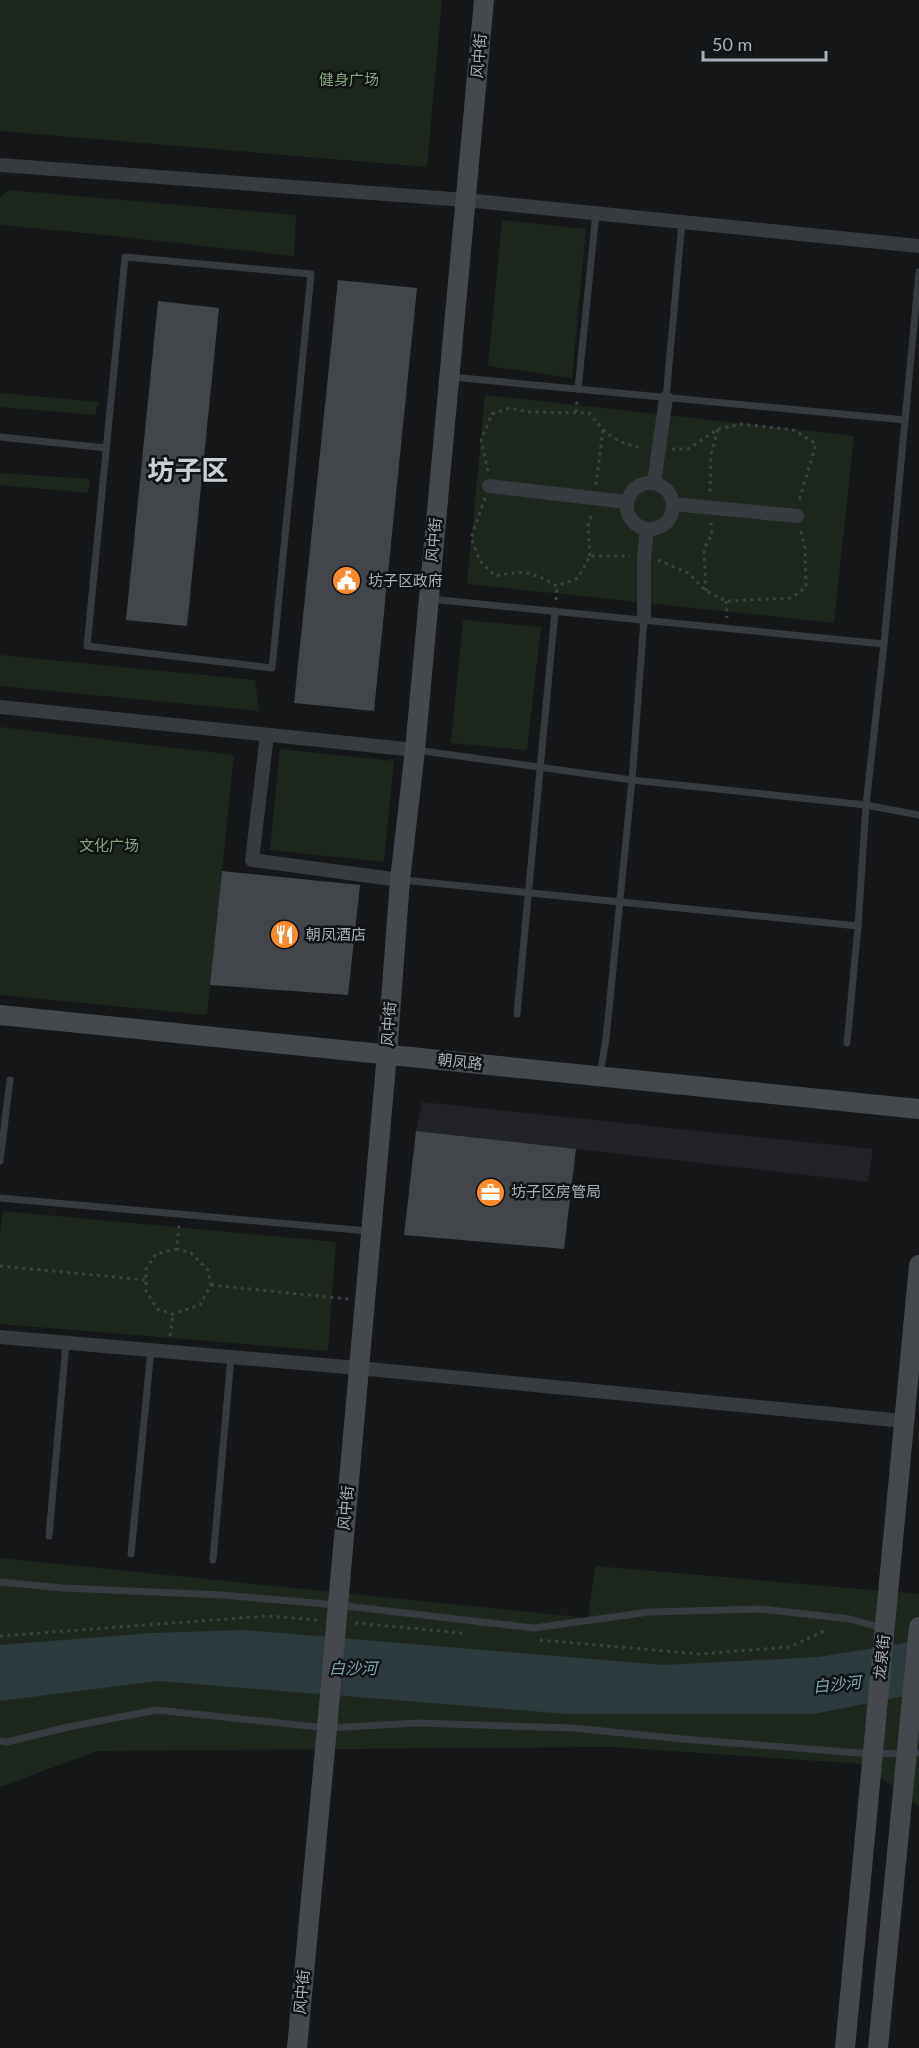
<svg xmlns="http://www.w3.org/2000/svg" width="919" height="2048" font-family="Lato,'Noto Sans SC',sans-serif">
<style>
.built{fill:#222326}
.green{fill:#1e271e}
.water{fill:#2c393d}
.building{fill:#424549}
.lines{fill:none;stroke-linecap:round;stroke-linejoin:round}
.path{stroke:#3d4145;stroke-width:3;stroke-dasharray:3 4.5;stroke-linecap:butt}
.lane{stroke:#373a3e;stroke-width:7}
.street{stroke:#373a3e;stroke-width:14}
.secondary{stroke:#45494e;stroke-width:20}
.labels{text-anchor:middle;stroke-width:5;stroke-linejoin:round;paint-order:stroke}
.street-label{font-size:15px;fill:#a8b1b9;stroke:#111213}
.park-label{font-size:15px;fill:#84a57e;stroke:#111213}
.poi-label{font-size:15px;fill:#a8b1b9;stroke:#111213;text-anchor:start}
.water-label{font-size:16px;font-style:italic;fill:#7da7b6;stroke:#111213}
.town-label{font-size:27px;font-weight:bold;fill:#c9cfd5;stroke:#111213}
</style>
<rect width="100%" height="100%" fill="#161718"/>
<polygon class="built" points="422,1102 873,1149 868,1182 416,1131"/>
<g class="green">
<polygon points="0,0 442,0 427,167 0,131"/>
<polygon points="8,190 296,215 294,256 115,236 0,225 0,198"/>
<polygon points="502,220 586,229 572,378 488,366"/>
<polygon points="0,393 99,402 95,415 0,407"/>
<polygon points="485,395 854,436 834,623 467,584"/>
<polygon points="0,473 90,479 88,493 0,485"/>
<polygon points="463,620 541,627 527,750 451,743"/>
<polygon points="0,655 255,680 259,711 0,686"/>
<polygon points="0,727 234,755 207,1015 0,995"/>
<polygon points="280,749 394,761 384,862 270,850"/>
<polygon points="3,1211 336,1242 328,1351 0,1324 0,1235"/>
<polygon points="0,1558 588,1618 595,1566 919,1594 919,1806 863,1764 612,1747 97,1751 0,1787"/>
</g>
<polygon class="water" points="245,1630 663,1665 818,1657 919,1641 919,1693 814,1714 568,1714 158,1681 0,1701 0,1645 152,1633"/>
<g class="building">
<polygon points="338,280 417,288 374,711 294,703"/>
<polygon points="158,301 219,308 187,626 126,620"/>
<polygon points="222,871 360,885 348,995 210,985"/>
<polygon points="416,1131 576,1149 564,1249 404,1235"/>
</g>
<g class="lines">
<g class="path">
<polyline points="576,412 577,400"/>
<polyline points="718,429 742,424 794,430 816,444 799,501"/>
<polyline points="672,449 688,449 718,429 711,455 710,492"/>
<path d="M488,471L481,440L492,414L509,408L530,412L589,413C608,436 615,443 644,448"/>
<polyline points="596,485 603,430"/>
<path d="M485,498L471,538L480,561L495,576C527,570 529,571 557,586L578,578L590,556H630"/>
<polyline points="590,556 588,526 592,512"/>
<polyline points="658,560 688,573 706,591 726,601 791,598 806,587 805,548 800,528"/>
<polyline points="706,591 704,549 712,534 711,523"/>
<polyline points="556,600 557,586"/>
<polyline points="726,601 727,618"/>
<polyline points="177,1249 156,1254 146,1269 146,1291 157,1309 173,1314 200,1305 211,1285 208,1270 191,1253 177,1249 179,1224"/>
<polyline points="0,1266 146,1280"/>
<polyline points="211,1285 348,1299"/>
<polyline points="170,1336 173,1314"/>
<polyline points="355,1623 462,1633"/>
<polyline points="0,1636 266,1616 318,1620"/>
<polyline points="540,1640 700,1654 790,1647 828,1629"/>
</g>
<g class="lane">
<polygon points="125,257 311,274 272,668 87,646"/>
<polyline points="451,377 905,420"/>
<polyline points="578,389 596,213"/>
<polyline points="666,398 682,222"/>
<polyline points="0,437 106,448"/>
<polyline points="430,599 884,644"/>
<polyline points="416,750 632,780 866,805 919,815"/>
<polyline points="403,880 858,926"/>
<polyline points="517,1014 555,611"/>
<polyline points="847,1043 858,926 866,805 884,644 919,272"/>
<polyline points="600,1074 606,1039 632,780 644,619"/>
<polyline points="0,1161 10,1080"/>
<polyline points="0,1198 368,1231"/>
<polyline points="49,1536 66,1343"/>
<polyline points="131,1554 151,1350"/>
<polyline points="213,1560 231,1357"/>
<polyline points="0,1582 63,1588 222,1595 337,1605 534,1628 649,1612 761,1609 850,1619 882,1628"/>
<polyline points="0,1741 7,1742 68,1727 157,1710 327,1728 417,1723 573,1728 683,1739 872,1754 919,1753"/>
</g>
<g class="street">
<polyline points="0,165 465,200 919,246"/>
<circle cx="650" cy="506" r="23"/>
<polyline points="654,483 666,398"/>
<polyline points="489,486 627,502"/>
<polyline points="673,504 797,516"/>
<polyline points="644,619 644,558 647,529"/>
<polyline points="0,707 415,750"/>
<polyline points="267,735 252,860 400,880"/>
<polyline points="0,1337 358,1368 904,1421"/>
</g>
<g class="secondary">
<polyline points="0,1015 919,1109"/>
<polyline points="297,2048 327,1728 387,1054 400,880 415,750 484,0"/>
<polyline points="845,2048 919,1265"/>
<polyline points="878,2048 919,1627"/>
</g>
</g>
<defs>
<symbol id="civic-disc" viewBox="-11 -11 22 22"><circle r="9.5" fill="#fa8a2c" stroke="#111213"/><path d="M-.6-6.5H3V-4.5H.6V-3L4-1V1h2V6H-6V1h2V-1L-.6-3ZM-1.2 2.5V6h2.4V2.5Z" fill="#fff"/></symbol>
<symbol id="restaurant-disc" viewBox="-11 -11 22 22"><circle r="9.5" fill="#fa8a2c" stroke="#111213"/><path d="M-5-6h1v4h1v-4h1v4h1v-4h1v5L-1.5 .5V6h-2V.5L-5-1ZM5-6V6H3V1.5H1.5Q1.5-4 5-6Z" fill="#fff"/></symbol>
<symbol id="office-disc" viewBox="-11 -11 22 22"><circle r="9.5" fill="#fa8a2c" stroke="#111213"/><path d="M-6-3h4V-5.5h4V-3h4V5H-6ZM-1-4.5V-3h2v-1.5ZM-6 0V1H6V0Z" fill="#fff"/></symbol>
</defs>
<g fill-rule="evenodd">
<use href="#civic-disc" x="330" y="564" width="33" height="33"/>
<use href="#restaurant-disc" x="268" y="918" width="33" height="33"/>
<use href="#office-disc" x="474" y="1176" width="33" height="33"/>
</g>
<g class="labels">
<g class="street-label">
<text transform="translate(479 56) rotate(-85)" y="5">风中街</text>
<text transform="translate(434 540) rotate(-85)" y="5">风中街</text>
<text transform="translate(389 1024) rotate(-86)" y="5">风中街</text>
<text transform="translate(460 1062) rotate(6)" y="5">朝凤路</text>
<text transform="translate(346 1508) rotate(-85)" y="5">风中街</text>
<text transform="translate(882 1657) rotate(-84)" y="5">龙泉街</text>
<text transform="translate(302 1992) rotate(-85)" y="5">风中街</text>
</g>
<g class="park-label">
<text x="349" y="85">健身广场</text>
<text x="109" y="851">文化广场</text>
</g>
<g class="poi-label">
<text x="368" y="586">坊子区政府</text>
<text x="306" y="940">朝凤酒店</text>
<text x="511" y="1197">坊子区房管局</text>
</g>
<g class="water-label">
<text x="353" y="1674">白沙河</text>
<text transform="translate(837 1684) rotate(-6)" y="6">白沙河</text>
</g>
<g class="town-label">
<text x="188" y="480">坊子区</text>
</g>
</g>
<path d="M703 51v9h123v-9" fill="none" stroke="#a8b1b9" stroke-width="3"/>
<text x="712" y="51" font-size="18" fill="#a8b1b9" stroke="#111213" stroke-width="4.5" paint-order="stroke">50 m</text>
</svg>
